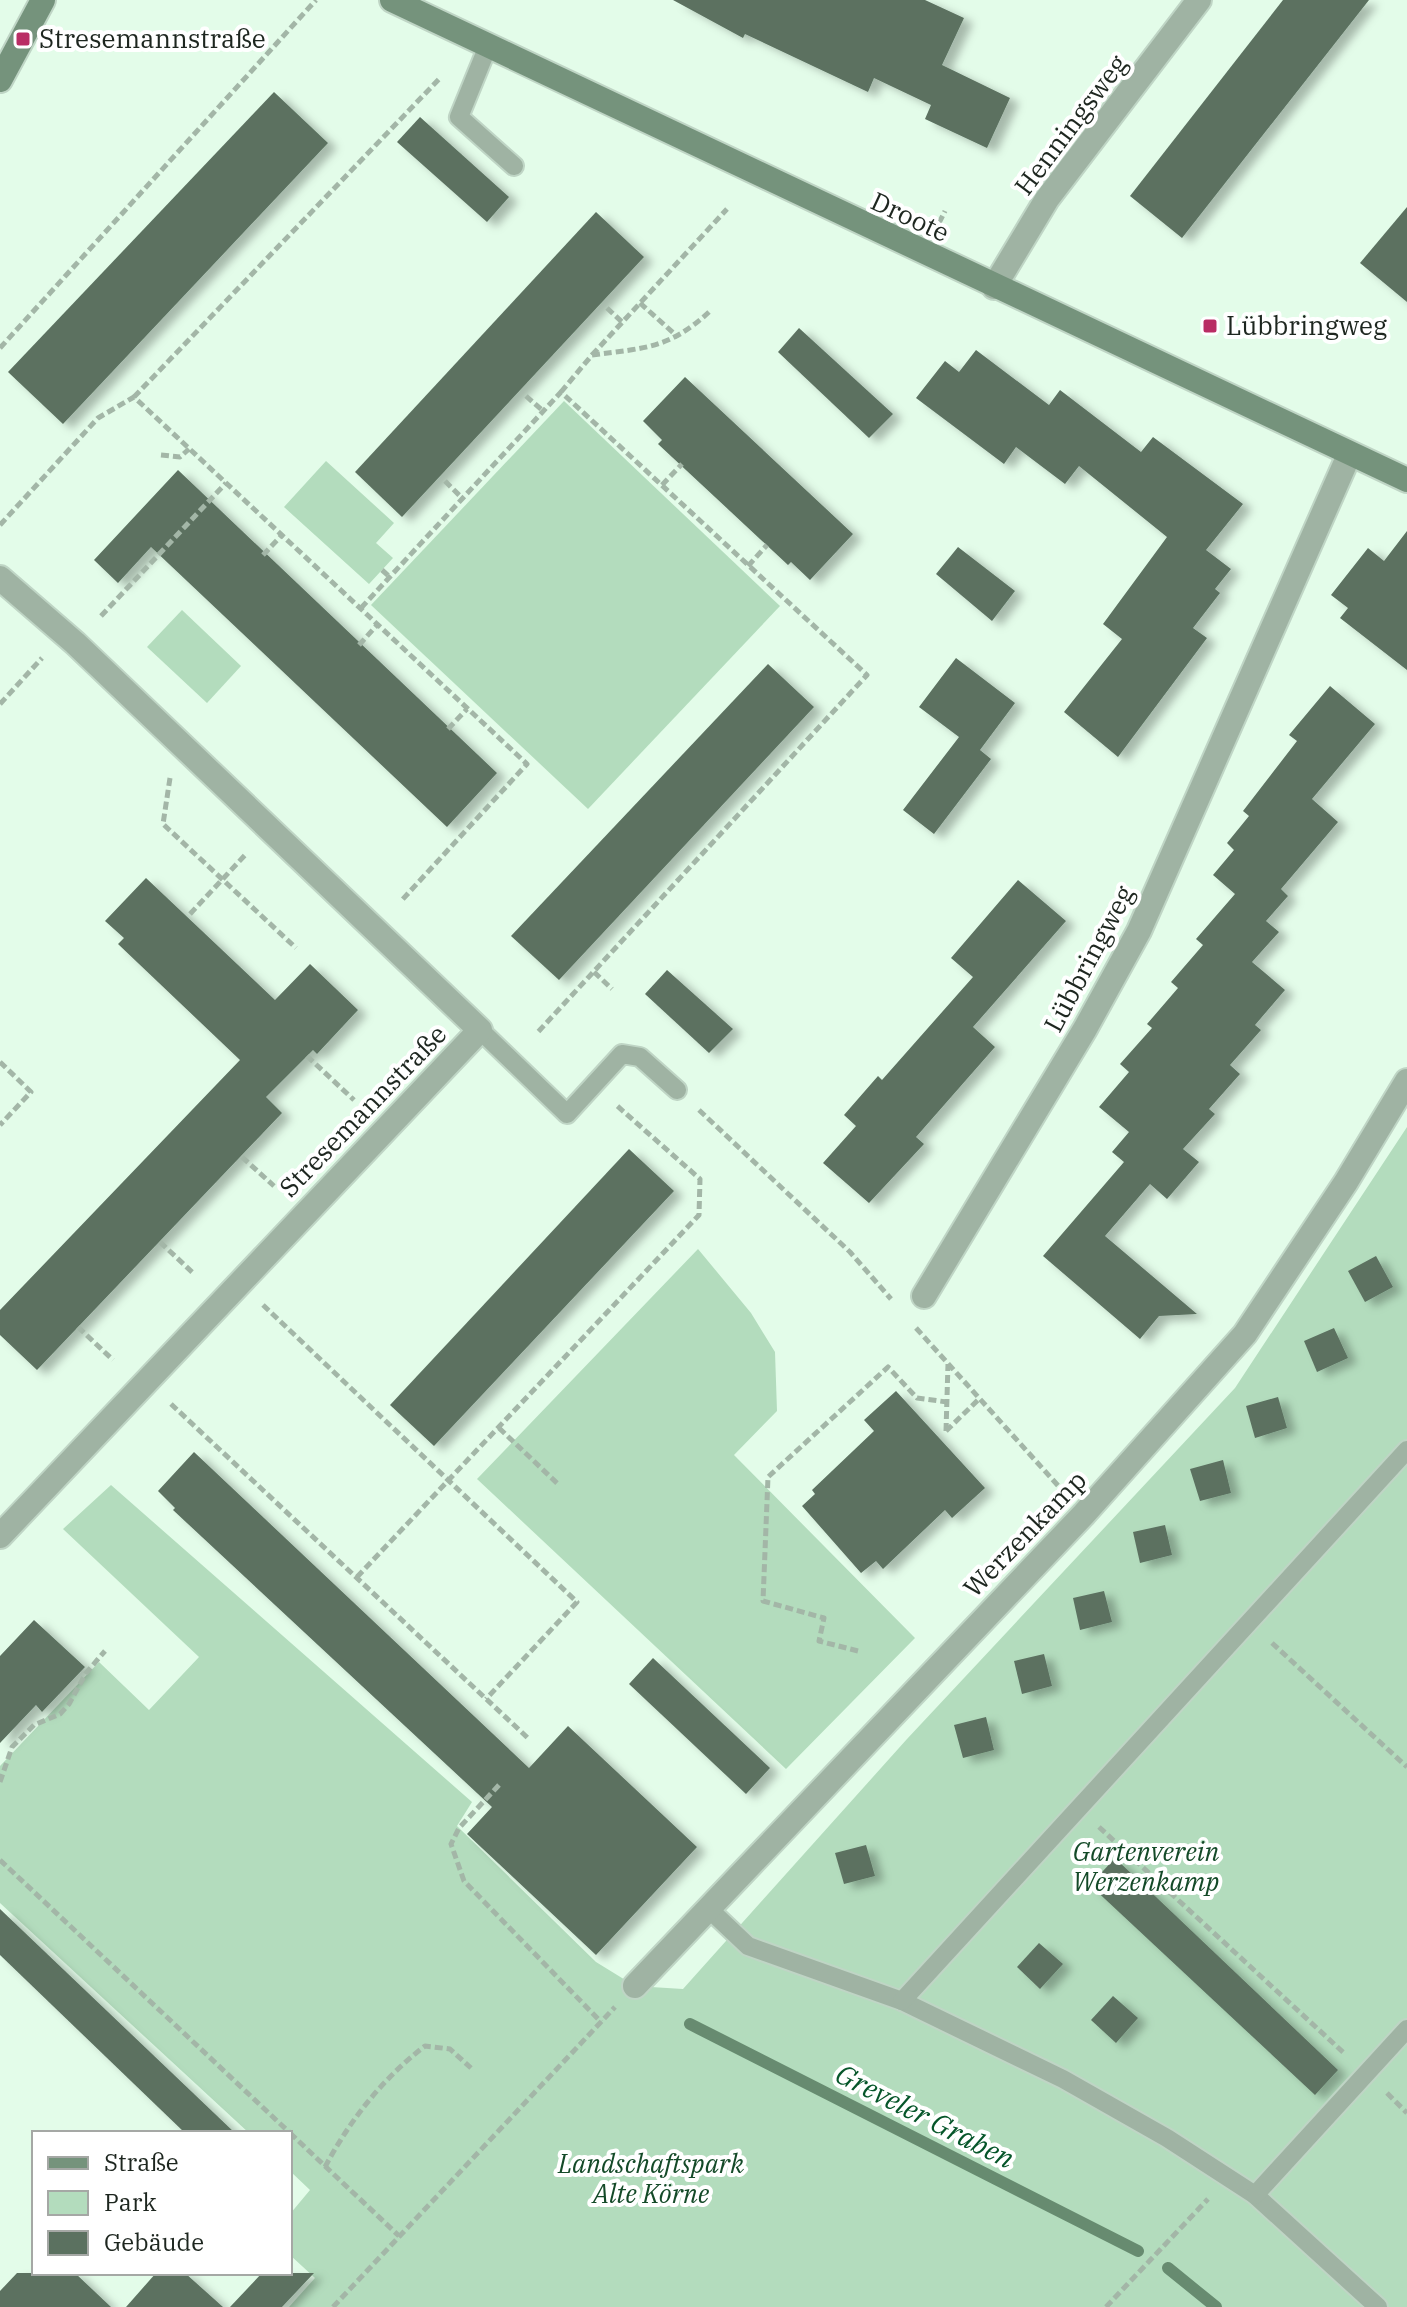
<svg xmlns="http://www.w3.org/2000/svg" width="1407" height="2307" font-family="'IBM Plex Serif',serif">
<style>
.green{fill:#b3dcbd}
.lines{fill:none;stroke-linecap:round;stroke-linejoin:round}
.stream{stroke:#678b70;stroke-width:12}
.building{fill:#5b7160;filter:url(#shadow)}
.lane-casing{stroke:#bfd5c5;stroke-width:22}
.street-casing{stroke:#bfd5c5;stroke-width:28}
.secondary-casing{stroke:#bfd5c5;stroke-width:28}
.path{stroke:#a3b6a7;stroke-width:5;stroke-dasharray:8 4;stroke-linecap:butt}
.lane{stroke:#9fb3a3;stroke-width:18}
.street{stroke:#9fb3a3;stroke-width:24}
.secondary{stroke:#75937c;stroke-width:24}
.poi-dot{fill:#b92d64;stroke:#fff;stroke-width:3}
.labels{text-anchor:middle;stroke-width:8;stroke-linejoin:round;paint-order:stroke}
.poi-label{font-size:26px;fill:#1d261f;stroke:#fff;text-anchor:start}
.street-label{font-size:26px;fill:#1d261f;stroke:#fff}
.park-label{font-size:26px;font-style:italic;fill:#144a28;stroke:#fff}
.water-label{font-size:28px;font-style:italic;fill:#06562a;stroke:#fff}
</style>
<defs>
<filter id="shadow"><feDropShadow dx="9" dy="5" stdDeviation="4" flood-color="#0004"/></filter>
</defs>
<rect width="100%" height="100%" fill="#e3fce9"/>
<g class="green">
<polygon points="564,401 780,606 588,809 371,605"/>
<polygon points="326,461 394,523 376,543 393,558 369,584 284,507"/>
<polygon points="182,610 241,666 207,703 147,647"/>
<polygon points="1407,1127 1407,2307 289,2307 315,2278 290,2255 290,2214 310,2190 290,2171 290,2133 249,2133 0,1903 0,1766 99,1662 149,1710 199,1657 63,1529 111,1485 472,1802 457,1826 596,1962 635,1986 683,1989 907,1739 1235,1388"/>
<polygon points="698,1249 751,1313 775,1352 777,1411 734,1455 915,1638 786,1769 477,1479"/>
</g>
<g class="lines">
<g class="stream">
<polyline points="690,2024 1138,2251"/>
<polyline points="1168,2268 1216,2307"/>
</g>
</g>
<g class="building">
<polygon points="673,0 925,0 964,18 942,65 1010,98 987,148 925,119 931,105 874,78 868,92 745,34 743,38"/>
<polygon points="1283,0 1369,0 1182,238 1130,196"/>
<polygon points="274,92 328,143 63,424 8,372"/>
<polygon points="420,117 509,197 487,222 397,142"/>
<polygon points="1407,207 1407,302 1360,263"/>
<polygon points="596,212 644,257 402,517 355,472"/>
<polygon points="799,328 893,414 869,438 778,352"/>
<polygon points="976,350 1049,405 1060,390 1141,452 1153,437 1243,504 1206,550 1231,569 1215,589 1220,593 1193,628 1207,638 1118,757 1064,712 1122,639 1103,624 1167,537 1079,466 1065,484 1016,447 1004,464 916,398 945,361 959,372"/>
<polygon points="685,377 853,534 810,580 791,562 788,565 658,444 662,440 643,421"/>
<polygon points="178,470 497,773 447,827 151,547 118,583 94,560"/>
<polygon points="1407,531 1407,670 1340,618 1348,608 1331,595 1368,548 1384,561"/>
<polygon points="958,547 1015,591 992,621 936,574"/>
<polygon points="956,658 1015,703 980,750 991,759 934,834 903,810 959,737 919,707"/>
<polygon points="768,664 814,707 559,980 511,936"/>
<polygon points="1330,686 1375,724 1312,799 1338,822 1281,889 1288,896 1266,921 1279,932 1252,962 1285,990 1255,1025 1261,1030 1230,1065 1240,1074 1209,1109 1215,1114 1183,1149 1199,1162 1167,1199 1150,1184 1105,1236 1197,1314 1159,1316 1140,1339 1043,1256 1124,1162 1112,1152 1129,1132 1099,1107 1129,1072 1120,1064 1152,1028 1147,1024 1178,988 1171,982 1203,945 1196,939 1235,894 1213,875 1234,850 1227,843 1249,816 1243,811 1297,741 1289,735"/>
<polygon points="146,878 275,1000 310,964 358,1010 317,1054 313,1050 266,1097 282,1113 37,1370 0,1335 0,1310 240,1060 118,944 124,938 105,921"/>
<polygon points="1018,880 1066,921 973,1027 995,1047 916,1137 924,1144 869,1203 823,1163 856,1126 844,1115 878,1076 882,1080 973,977 951,958"/>
<polygon points="667,970 733,1029 709,1053 645,994"/>
<polygon points="629,1149 674,1191 434,1446 390,1405"/>
<polygon points="1376,1256 1393,1287 1365,1302 1348,1271"/>
<polygon points="1334,1328 1348,1358 1317,1372 1304,1341"/>
<polygon points="896,1391 985,1488 952,1518 945,1510 883,1569 876,1561 861,1573 802,1506 815,1494 812,1490 874,1431 864,1420"/>
<polygon points="1278,1397 1287,1428 1255,1438 1246,1406"/>
<polygon points="194,1452 529,1768 568,1726 697,1847 596,1955 467,1834 492,1807 173,1510 175,1508 158,1491"/>
<polygon points="1223,1460 1231,1493 1200,1501 1190,1469"/>
<polygon points="1165,1525 1172,1555 1140,1563 1133,1532"/>
<polygon points="1104,1591 1112,1622 1080,1630 1073,1598"/>
<polygon points="34,1620 85,1667 42,1712 36,1705 0,1743 0,1656"/>
<polygon points="1044,1654 1052,1686 1022,1694 1014,1661"/>
<polygon points="653,1658 770,1768 746,1794 629,1684"/>
<polygon points="986,1717 994,1750 963,1758 954,1725"/>
<polygon points="866,1845 875,1876 844,1884 835,1853"/>
<polygon points="1115,1858 1338,2070 1315,2095 1090,1885"/>
<polygon points="0,1909 235,2133 185,2133 0,1955"/>
<polygon points="1039,1943 1063,1964 1040,1989 1017,1967"/>
<polygon points="1113,1996 1138,2018 1116,2043 1091,2020"/>
<polygon points="17,2273 75,2273 111,2307 0,2307 0,2291"/>
<polygon points="156,2273 185,2273 223,2307 126,2307"/>
<polygon points="262,2273 314,2273 282,2307 230,2307"/>
</g>
<g class="lines">
<defs>
<g id="lane">
<polyline points="488,46 459,117 514,166"/>
<polyline points="480,1030 567,1114 622,1054 640,1057 677,1090"/>
<polyline points="710,1910 748,1946 902,2001 1063,2079 1167,2138 1255,2195 1378,2307"/>
<polyline points="902,2001 1407,1450"/>
<polyline points="1255,2195 1407,2029"/>
</g>
<g id="street">
<polyline points="994,287 1047,199 1199,0"/>
<polyline points="0,578 75,643 480,1030 0,1536"/>
<polyline points="924,1296 1085,1029 1139,931 1349,455"/>
<polyline points="635,1986 1084,1514 1245,1334 1346,1182 1407,1081"/>
</g>
<g id="secondary">
<polyline points="392,0 1407,480"/>
<polyline points="0,80 43,0"/>
</g>
</defs>
<use href="#lane" class="lane-casing"/>
<use href="#street" class="street-casing"/>
<use href="#secondary" class="secondary-casing"/>
<g class="path">
<polyline points="939,223 945,211"/>
<polyline points="640,303 678,337"/>
<polyline points="607,308 622,322"/>
<polyline points="0,348 316,0"/>
<polyline points="592,355 727,209"/>
<path d="M561,392L592,355C644,348 669,349 709,312"/>
<polyline points="526,396 543,411"/>
<polyline points="134,397 441,77"/>
<polyline points="161,455 180,457 189,449"/>
<polyline points="445,481 462,498"/>
<polyline points="662,485 682,464"/>
<polyline points="0,525 98,418 134,397 527,764 402,900"/>
<polyline points="263,555 282,535"/>
<polyline points="748,566 767,545"/>
<polyline points="382,570 390,577"/>
<polyline points="361,608 561,392 867,675 538,1032"/>
<polyline points="101,616 226,483"/>
<polyline points="359,645 378,624"/>
<polyline points="0,704 42,658"/>
<polyline points="448,729 467,709"/>
<polyline points="170,778 163,824 296,948"/>
<polyline points="190,914 247,853"/>
<polyline points="594,972 612,989"/>
<polyline points="307,1056 354,1100"/>
<polyline points="0,1062 31,1092 0,1125"/>
<polyline points="699,1110 850,1252 891,1299"/>
<polyline points="242,1157 274,1186"/>
<polyline points="160,1242 193,1273"/>
<polyline points="263,1305 577,1602 486,1699"/>
<polyline points="78,1327 113,1360"/>
<polyline points="916,1328 1062,1490"/>
<polyline points="171,1404 530,1740"/>
<polyline points="499,1428 559,1485"/>
<polyline points="946,1431 948,1364"/>
<polyline points="946,1431 980,1398"/>
<polyline points="357,1577 699,1215 700,1179 615,1104"/>
<polyline points="1272,1643 1407,1767"/>
<polyline points="858,1651 819,1641 824,1618 763,1601 768,1477 888,1367 917,1398 947,1402"/>
<polyline points="0,1782 12,1747 34,1725 60,1714 69,1704 86,1673 105,1651"/>
<polyline points="499,1785 459,1828 451,1844 464,1881 601,2022"/>
<polyline points="1099,1827 1345,2054"/>
<polyline points="0,1860 290,2133"/>
<polyline points="1387,2093 1407,2113"/>
<polyline points="290,2133 399,2236"/>
<path d="M325,2167C350,2120 383,2078 425,2046L450,2049L471,2068"/>
<polyline points="333,2307 615,2007"/>
<polyline points="1106,2307 1208,2199"/>
</g>
<use href="#lane" class="lane"/>
<use href="#street" class="street"/>
<use href="#secondary" class="secondary"/>
</g>
<g class="poi-dot">
<rect x="15" y="31" width="16" height="16" rx="4"/>
<rect x="1202" y="318" width="16" height="16" rx="4"/>
</g>
<g class="labels">
<g class="poi-label">
<text x="39" y="48">Stresemannstraße</text>
<text x="1226" y="335">Lübbringweg</text>
</g>
<g class="street-label">
<text transform="translate(1071 125) rotate(-53)" y="9">Henningsweg</text>
<text transform="translate(910 217) rotate(25)" y="9">Droote</text>
<text transform="translate(1089 959) rotate(-62)" y="9">Lübbringweg</text>
<text transform="translate(363 1111) rotate(-46)" y="9">Stresemannstraße</text>
<text transform="translate(1025 1534) rotate(-46)" y="9">Werzenkamp</text>
</g>
<g class="park-label">
<text x="1146" y="1861">Gartenverein<tspan x="1146" dy="30">Werzenkamp</tspan></text>
<text x="651" y="2173">Landschaftspark<tspan x="651" dy="30">Alte Körne</tspan></text>
</g>
<g class="water-label">
<text transform="translate(925 2116) rotate(27)" y="10">Greveler Graben</text>
</g>
</g>
<rect x="32" y="2131" width="260" height="144" fill="#ffffff" stroke="#a5a8a5" stroke-width="2"/>
<rect x="48" y="2157" width="40" height="12" fill="#75937c" stroke="#a5a8a5" stroke-width="2"/>
<text x="104" y="2171" font-size="24" fill="#1d261f">Straße</text>
<rect x="48" y="2191" width="40" height="24" fill="#b3dcbd" stroke="#a5a8a5" stroke-width="2"/>
<text x="104" y="2211" font-size="24" fill="#1d261f">Park</text>
<rect x="48" y="2231" width="40" height="24" fill="#5b7160" stroke="#a5a8a5" stroke-width="2"/>
<text x="104" y="2251" font-size="24" fill="#1d261f">Gebäude</text>
</svg>
